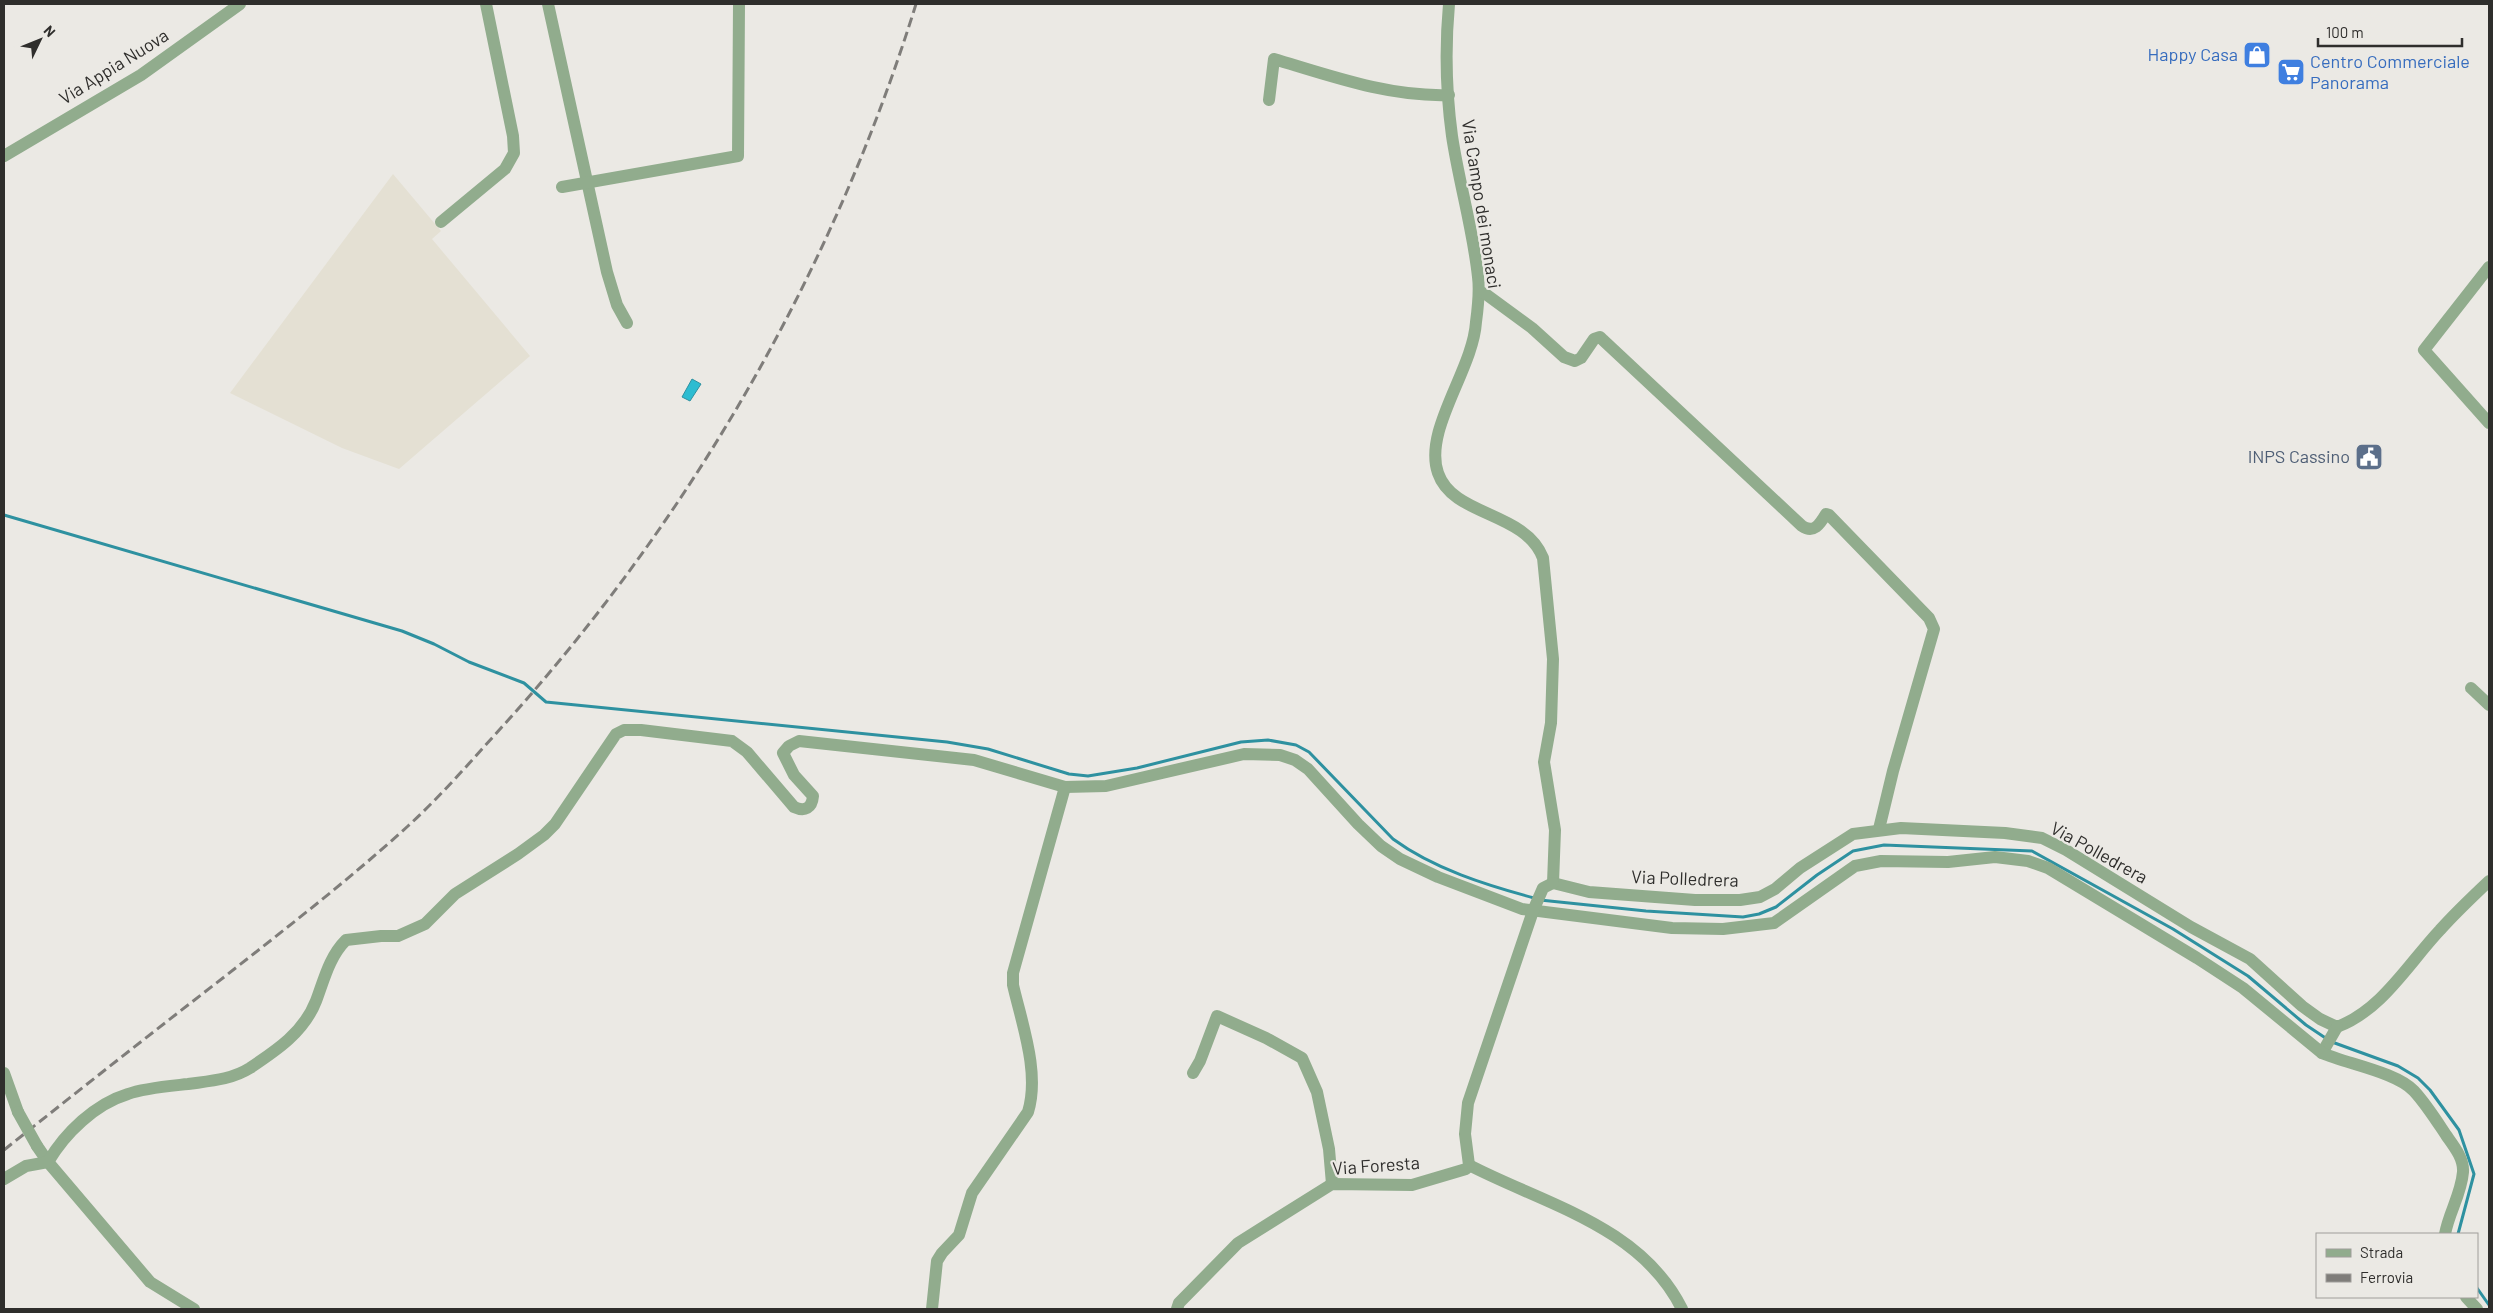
<svg xmlns="http://www.w3.org/2000/svg" width="2493" height="1313" font-family="Barlow,sans-serif">
<style>
.built{fill:#e4e0d3}
.water{fill:#2dbcd1;stroke:#2e91a0}
.lines{fill:none;stroke-linecap:round;stroke-linejoin:round}
.stream{stroke:#2e91a0;stroke-width:3}
.minor{stroke:#91ac8d;stroke-width:12}
.rail{stroke:#7f7d7a;stroke-width:3;stroke-dasharray:10 5;stroke-linecap:butt}
.minor-bridge{stroke:#91ac8d;stroke-width:12}
.labels{text-anchor:middle;stroke-width:4.5;stroke-linejoin:round;paint-order:stroke}
.shop-label{font-size:18px;fill:#366cbe;stroke:#ebe9e4;text-anchor:end}
.street-label{font-size:18px;fill:#2f2e2c;stroke:#ebe9e4}
.service-label{font-size:18px;fill:#4e5e75;stroke:#ebe9e4;text-anchor:end}
</style>
<rect width="100%" height="100%" fill="#ebe9e4"/>
<polygon class="built" points="393,174 441,231 432,239 530,356 399,469 342,448 230,393"/>
<polygon class="water" points="692,379 701,384 690,401 682,397"/>
<g class="lines">
<g class="stream">
<path d="M4,515L402,631L434,644L469,662L524,683L546,702L947,742L988,749L1069,774L1088,776L1137,768L1241,742L1268,740L1296,745L1309,752L1393,839C1434,869 1486,885 1534,898"/>
<polyline points="1540,900 1646,911 1743,917 1759,914 1776,907 1817,875 1853,851 1884,845 2032,851 2173,929 2248,976 2306,1025 2327,1039"/>
<polyline points="2332,1042 2398,1066 2418,1078 2430,1090 2459,1130 2474,1174 2458,1234"/>
<polyline points="2477,1288 2489,1305"/>
</g>
<g class="minor">
<polyline points="548,4 607,272 617,305 627,323"/>
<path d="M1449,4C1445,48 1446,92 1452,136C1459,183 1473,229 1478,277C1480,292 1478,307 1476,322C1473,370 1423,430 1438,473C1453,517 1525,511 1543,558L1553,659L1551,723L1544,762L1555,830L1553,883"/>
<path d="M1269,100L1274,59C1331,76 1389,97 1449,95"/>
<polyline points="4,156 141,75 240,4"/>
<polyline points="562,187 738,156 739,4"/>
<polyline points="441,222 505,169 514,153 513,136 486,4"/>
<polyline points="2489,267 2424,350 2489,423"/>
<path d="M1479,291L1487,295L1532,328L1564,357L1575,361L1581,358L1594,339L1600,337L1603,340L1802,526C1814,534 1820,524 1826,514L1829,515L1929,618L1934,629L1893,771L1879,829"/>
<polyline points="2471,688 2489,705"/>
<path d="M1553,883L1589,892L1695,900H1740L1760,897L1775,889L1800,868L1853,834L1901,828L2005,833L2042,838L2066,850L2191,927L2250,959L2302,1006L2320,1019L2337,1027C2382,1010 2408,964 2440,930C2455,913 2472,897 2489,881"/>
<polyline points="2322,1053 2337,1027"/>
<polyline points="4,1073 18,1112"/>
<polyline points="1193,1073 1200,1061 1217,1016 1266,1038 1302,1058 1317,1092 1329,1149 1332,1184"/>
<polyline points="37,1146 48,1162 150,1282 194,1309"/>
<path d="M1469,1165C1544,1204 1641,1226 1682,1309"/>
<path d="M4,1179L26,1166L48,1162C65,1133 95,1104 128,1094C144,1088 170,1086 188,1084C209,1081 231,1080 250,1068C277,1050 304,1032 316,1001C324,980 329,957 346,940L381,936H398L425,924L455,894L518,854L544,835L555,824L616,734L624,730H641L732,741L747,752L794,807C805,812 812,808 813,796L794,775L783,753L789,746L799,741L974,760L1065,787L1106,786L1244,754L1280,755L1295,760L1308,769L1358,824L1381,846L1400,859L1438,877L1522,909L1672,928L1723,929L1774,923L1855,866L1881,861L1948,862L1995,857L2028,861L2048,868L2197,958L2243,988L2322,1053C2347,1064 2396,1072 2414,1091C2426,1104 2436,1120 2446,1135C2453,1145 2464,1158 2463,1172C2461,1195 2449,1212 2445,1234"/>
<polyline points="2466,1297 2477,1309"/>
<path d="M932,1309L937,1261L942,1253L959,1235L972,1193L1028,1112C1040,1073 1022,1024 1013,985V973L1065,787"/>
<polyline points="1177,1309 1179,1303 1238,1243 1332,1184 1412,1185 1466,1169 1469,1165 1465,1134 1468,1103 1533,911 1543,888 1553,883"/>
</g>
<path class="rail" d="M4,1150C78,1091 153,1032 228,974C289,926 351,878 408,826C441,796 471,761 501,728C690,520 833,272 916,4"/>
<polyline class="minor-bridge" points="18,1112 37,1146"/>
</g>
<defs>
<symbol id="shop-square" viewBox="-11 -11 22 22"><rect x="-9" y="-9" width="18" height="18" rx="4" fill="#3f7fe0" stroke="#ebe9e4"/><path d="M-5-2.5h2.3a2.7 3.5 0 0 1 5.4 0H5L5.5 6h-11ZM-1.5-2.5h3a1.5 2.3 0 0 0-3 0Z" fill="#fff"/></symbol>
<symbol id="supermarket-square" viewBox="-11 -11 22 22"><rect x="-9" y="-9" width="18" height="18" rx="4" fill="#3f7fe0" stroke="#ebe9e4"/><path d="M-6-5.5h2.5l.6 2H6L4.5 2H-2.5L-4.4-4H-6ZM-1.5 3.2a1.3 1.3 0 1 0 .1 0ZM3 3.2a1.3 1.3 0 1 0 .1 0Z" fill="#fff"/></symbol>
<symbol id="civic-square" viewBox="-11 -11 22 22"><rect x="-9" y="-9" width="18" height="18" rx="4" fill="#5c6f8a" stroke="#ebe9e4"/><path d="M-.6-6.5H3V-4.5H.6V-3L4-1V1h2V6H-6V1h2V-1L-.6-3ZM-1.2 2.5V6h2.4V2.5Z" fill="#fff"/></symbol>
</defs>
<g fill-rule="evenodd">
<use href="#shop-square" x="2241" y="39" width="32" height="32"/>
<use href="#supermarket-square" x="2275" y="56" width="32" height="32"/>
<use href="#civic-square" x="2353" y="441" width="32" height="32"/>
</g>
<g class="labels">
<g class="shop-label">
<text x="2238" y="61">Happy Casa</text>
<text x="2310" y="68" text-anchor="start">Centro Commerciale<tspan x="2310" dy="21">Panorama</tspan></text>
</g>
<g class="street-label">
<text transform="translate(114 67) rotate(-32)" y="6">Via Appia Nuova</text>
<text transform="translate(1481 204) rotate(81)" y="6">Via Campo dei monaci</text>
<text transform="translate(2099 853) rotate(29)" y="6">Via Polledrera</text>
<text transform="translate(1685 879) rotate(2)" y="6">Via Polledrera</text>
<text transform="translate(1376 1166) rotate(-4)" y="6">Via Foresta</text>
</g>
<g class="service-label">
<text x="2350" y="463">INPS Cassino</text>
</g>
</g>
<rect width="2493" height="1313" fill="none" stroke="#2f2e2c" stroke-width="10"/>
<rect x="2316" y="1233" width="162" height="65" fill="#ebe9e4" stroke="#a09e9a"/>
<rect x="2326" y="1249" width="25" height="8" fill="#91ac8d" stroke="#a09e9a"/>
<text x="2360" y="1258" font-size="15" fill="#2f2e2c">Strada</text>
<rect x="2326" y="1274" width="25" height="8" fill="#7f7d7a" stroke="#a09e9a"/>
<text x="2360" y="1283" font-size="15" fill="#2f2e2c">Ferrovia</text>
<g transform="translate(40 40) rotate(47)" stroke="#ebe9e4" stroke-width="4" paint-order="stroke">
<path d="M0-4L9 19L0 12L-9 19Z" fill="#2f2e2c"/>
<text y="-8" font-size="14" font-weight="bold" text-anchor="middle" fill="#2f2e2c">N</text>
</g>
<path d="M2318 38v8h144v-8" fill="none" stroke="#2f2e2c" stroke-width="2.5"/>
<text x="2326" y="38" font-size="15" fill="#2f2e2c" stroke="#ebe9e4" stroke-width="4" paint-order="stroke">100 m</text>
</svg>
